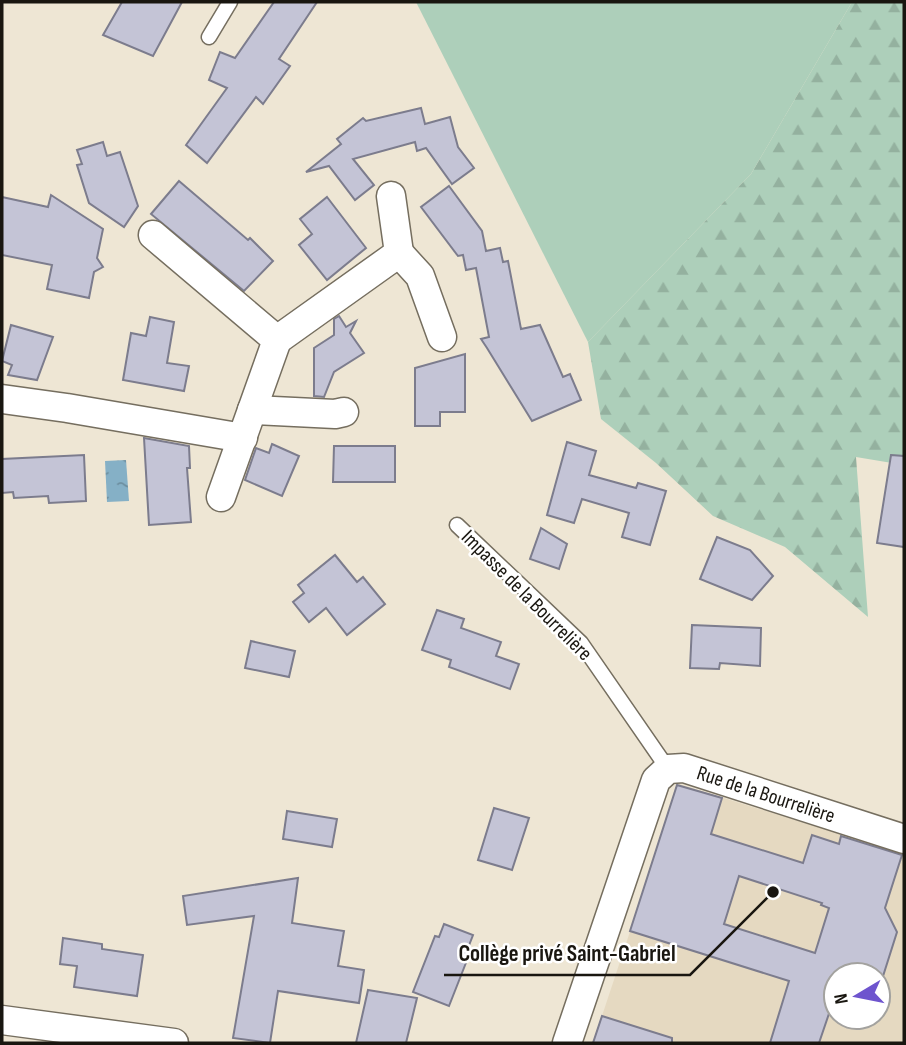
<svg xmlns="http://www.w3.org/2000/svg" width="906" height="1045" font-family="'Sofia Sans Condensed',sans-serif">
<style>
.built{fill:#e5d9c1;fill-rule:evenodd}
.green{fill:#adcfba}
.forest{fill:url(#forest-firs)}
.water{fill:url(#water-ripples)}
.building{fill:#c4c4d6;stroke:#7c7c8d;stroke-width:2;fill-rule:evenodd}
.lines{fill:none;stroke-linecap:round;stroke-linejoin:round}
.service-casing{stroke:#756e5f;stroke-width:17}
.minor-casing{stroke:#756e5f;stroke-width:31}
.service{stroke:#fff;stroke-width:14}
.minor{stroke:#fff;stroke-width:28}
.labels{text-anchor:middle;stroke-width:5;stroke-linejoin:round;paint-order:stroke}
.street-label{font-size:21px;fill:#191610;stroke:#fff}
.leader{fill:none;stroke:#191610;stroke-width:2.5}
.callout-dot{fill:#191610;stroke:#fff;stroke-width:2.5}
.callout-label{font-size:23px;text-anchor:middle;font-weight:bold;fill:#191610;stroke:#fff;stroke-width:5;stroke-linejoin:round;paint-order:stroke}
</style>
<defs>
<pattern id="forest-firs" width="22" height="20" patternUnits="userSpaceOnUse" patternTransform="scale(1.75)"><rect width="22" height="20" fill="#adcfba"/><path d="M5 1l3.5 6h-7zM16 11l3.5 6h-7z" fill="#94b19f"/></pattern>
<pattern id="water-ripples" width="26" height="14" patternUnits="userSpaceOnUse" patternTransform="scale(1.75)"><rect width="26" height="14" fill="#85b0c6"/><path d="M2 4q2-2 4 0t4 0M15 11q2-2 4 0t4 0" fill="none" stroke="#6c8e9f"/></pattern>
</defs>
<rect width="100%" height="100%" fill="#eee6d4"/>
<path class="built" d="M679,784L904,854V1043H593ZM836,975H878V1017H836Z"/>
<polygon class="green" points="416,2 852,2 751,174 588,342"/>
<polygon class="forest" points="852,2 904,2 904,465 856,457 868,617 785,547 713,516 656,463 601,419 588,342 751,174"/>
<polygon class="water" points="126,460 129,501 107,502 105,461"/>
<g class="building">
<polygon points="122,2 182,2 153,56 103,35"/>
<polygon points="274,2 317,2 279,59 290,66 263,104 256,97 207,163 186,145 227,88 209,80 220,52 235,58"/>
<polygon points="421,108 425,124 450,117 458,147 474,168 452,184 426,148 417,151 415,142 353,159 374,185 355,200 329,166 306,172 341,144 337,139 363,118 366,121"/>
<polygon points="103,142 107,156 120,152 138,206 124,227 89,203 77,165 82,164 77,150"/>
<polygon points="179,181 248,240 250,238 273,261 244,291 151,214"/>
<polygon points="449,186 482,231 486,251 500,248 503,262 508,261 521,329 540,325 563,377 570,374 581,400 532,421 487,348 481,339 489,337 476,268 466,270 463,255 458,256 421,207"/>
<polygon points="51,195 103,229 97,258 103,267 94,272 89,298 47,289 52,265 2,255 2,197 48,207"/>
<polygon points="327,197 366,248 327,280 299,245 312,234 300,219"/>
<polygon points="339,316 346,327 356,321 350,333 364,353 334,372 324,397 314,396 314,348 334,335 334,319"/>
<polygon points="150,317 174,322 167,363 189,366 184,391 123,380 131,333 146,336"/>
<polygon points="11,325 53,337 37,380 8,375 12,365 2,361"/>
<polygon points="465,354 465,412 440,412 440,426 415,426 415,368"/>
<polygon points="144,438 189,446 190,468 187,468 191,522 149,525"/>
<polygon points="567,442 596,451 589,475 636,488 638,483 666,491 650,545 622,537 629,513 582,499 574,523 547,515"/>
<polygon points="272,444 299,456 282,496 245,480 256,448 269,453"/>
<polygon points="334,446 395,446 395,482 333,482"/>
<polygon points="84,455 86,501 49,503 48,496 14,498 13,492 2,493 2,459"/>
<polygon points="891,455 904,456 904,547 877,543"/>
<polygon points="541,528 567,544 559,569 530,559"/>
<polygon points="717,537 750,550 773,576 752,600 700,579"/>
<polygon points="335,555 357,582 363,577 385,604 347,635 326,608 309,622 293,602 304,593 298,585"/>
<polygon points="437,610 464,619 461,628 501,642 496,656 519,664 510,689 449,667 451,660 422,650"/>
<polygon points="692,625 761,628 760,666 720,663 719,669 690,668"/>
<polygon points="251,641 295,651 289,677 245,668"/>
<path d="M677,785L722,798L711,834L803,863L812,835L839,844L841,836L902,855L885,908L897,932L878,992V975H836V993L819,1043H770L789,981L630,931ZM739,876L822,903L821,905L829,908L815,953L724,924Z"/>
<polygon points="494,808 529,818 512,870 478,860"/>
<polygon points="287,811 337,819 332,847 283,839"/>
<polygon points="298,878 292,923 344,931 338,966 364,970 359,1003 278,991 270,1043 233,1038 254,916 187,925 183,896"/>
<polygon points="444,924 473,935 468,948 471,950 449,1006 413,992 435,936 439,937"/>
<polygon points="63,938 102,944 102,949 143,955 137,996 74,987 77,966 60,964"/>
<polygon points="368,990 417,998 406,1043 356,1043"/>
<polygon points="602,1016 672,1038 672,1043 593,1043"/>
</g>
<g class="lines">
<defs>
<g id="service">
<polyline points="209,37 230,2"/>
<polyline points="457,525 581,643 668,769"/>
</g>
<g id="minor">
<polyline points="153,235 277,340 221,497"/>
<polyline points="399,253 420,276 442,337"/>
<polyline points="277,340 399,253 391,196"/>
<polyline points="2,399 67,408 243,438"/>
<polyline points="252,410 335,414 344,412"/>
<polyline points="2,1020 174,1043"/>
<polyline points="567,1043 656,780 668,769 684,768 904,839"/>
</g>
</defs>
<use href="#service" class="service-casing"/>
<use href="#minor" class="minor-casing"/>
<use href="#service" class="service"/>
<use href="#minor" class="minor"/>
</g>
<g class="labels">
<g class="street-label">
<text transform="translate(527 595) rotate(45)" y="7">Impasse de la Bourrelière</text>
<text transform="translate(766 794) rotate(18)" y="7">Rue de la Bourrelière</text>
</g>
</g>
<path class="leader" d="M773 892L690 975H444"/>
<circle class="callout-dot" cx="773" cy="892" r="7"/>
<g class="callout-label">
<text x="567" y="961">Collège privé Saint-Gabriel</text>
</g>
<rect width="906" height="1045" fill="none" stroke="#191610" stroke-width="7"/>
<g transform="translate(857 996) rotate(260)"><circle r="33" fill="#ffffff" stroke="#a3a29f" stroke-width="2"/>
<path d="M0-5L12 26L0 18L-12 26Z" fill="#6e54ce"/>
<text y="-10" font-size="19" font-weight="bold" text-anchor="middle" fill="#191610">N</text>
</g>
</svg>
